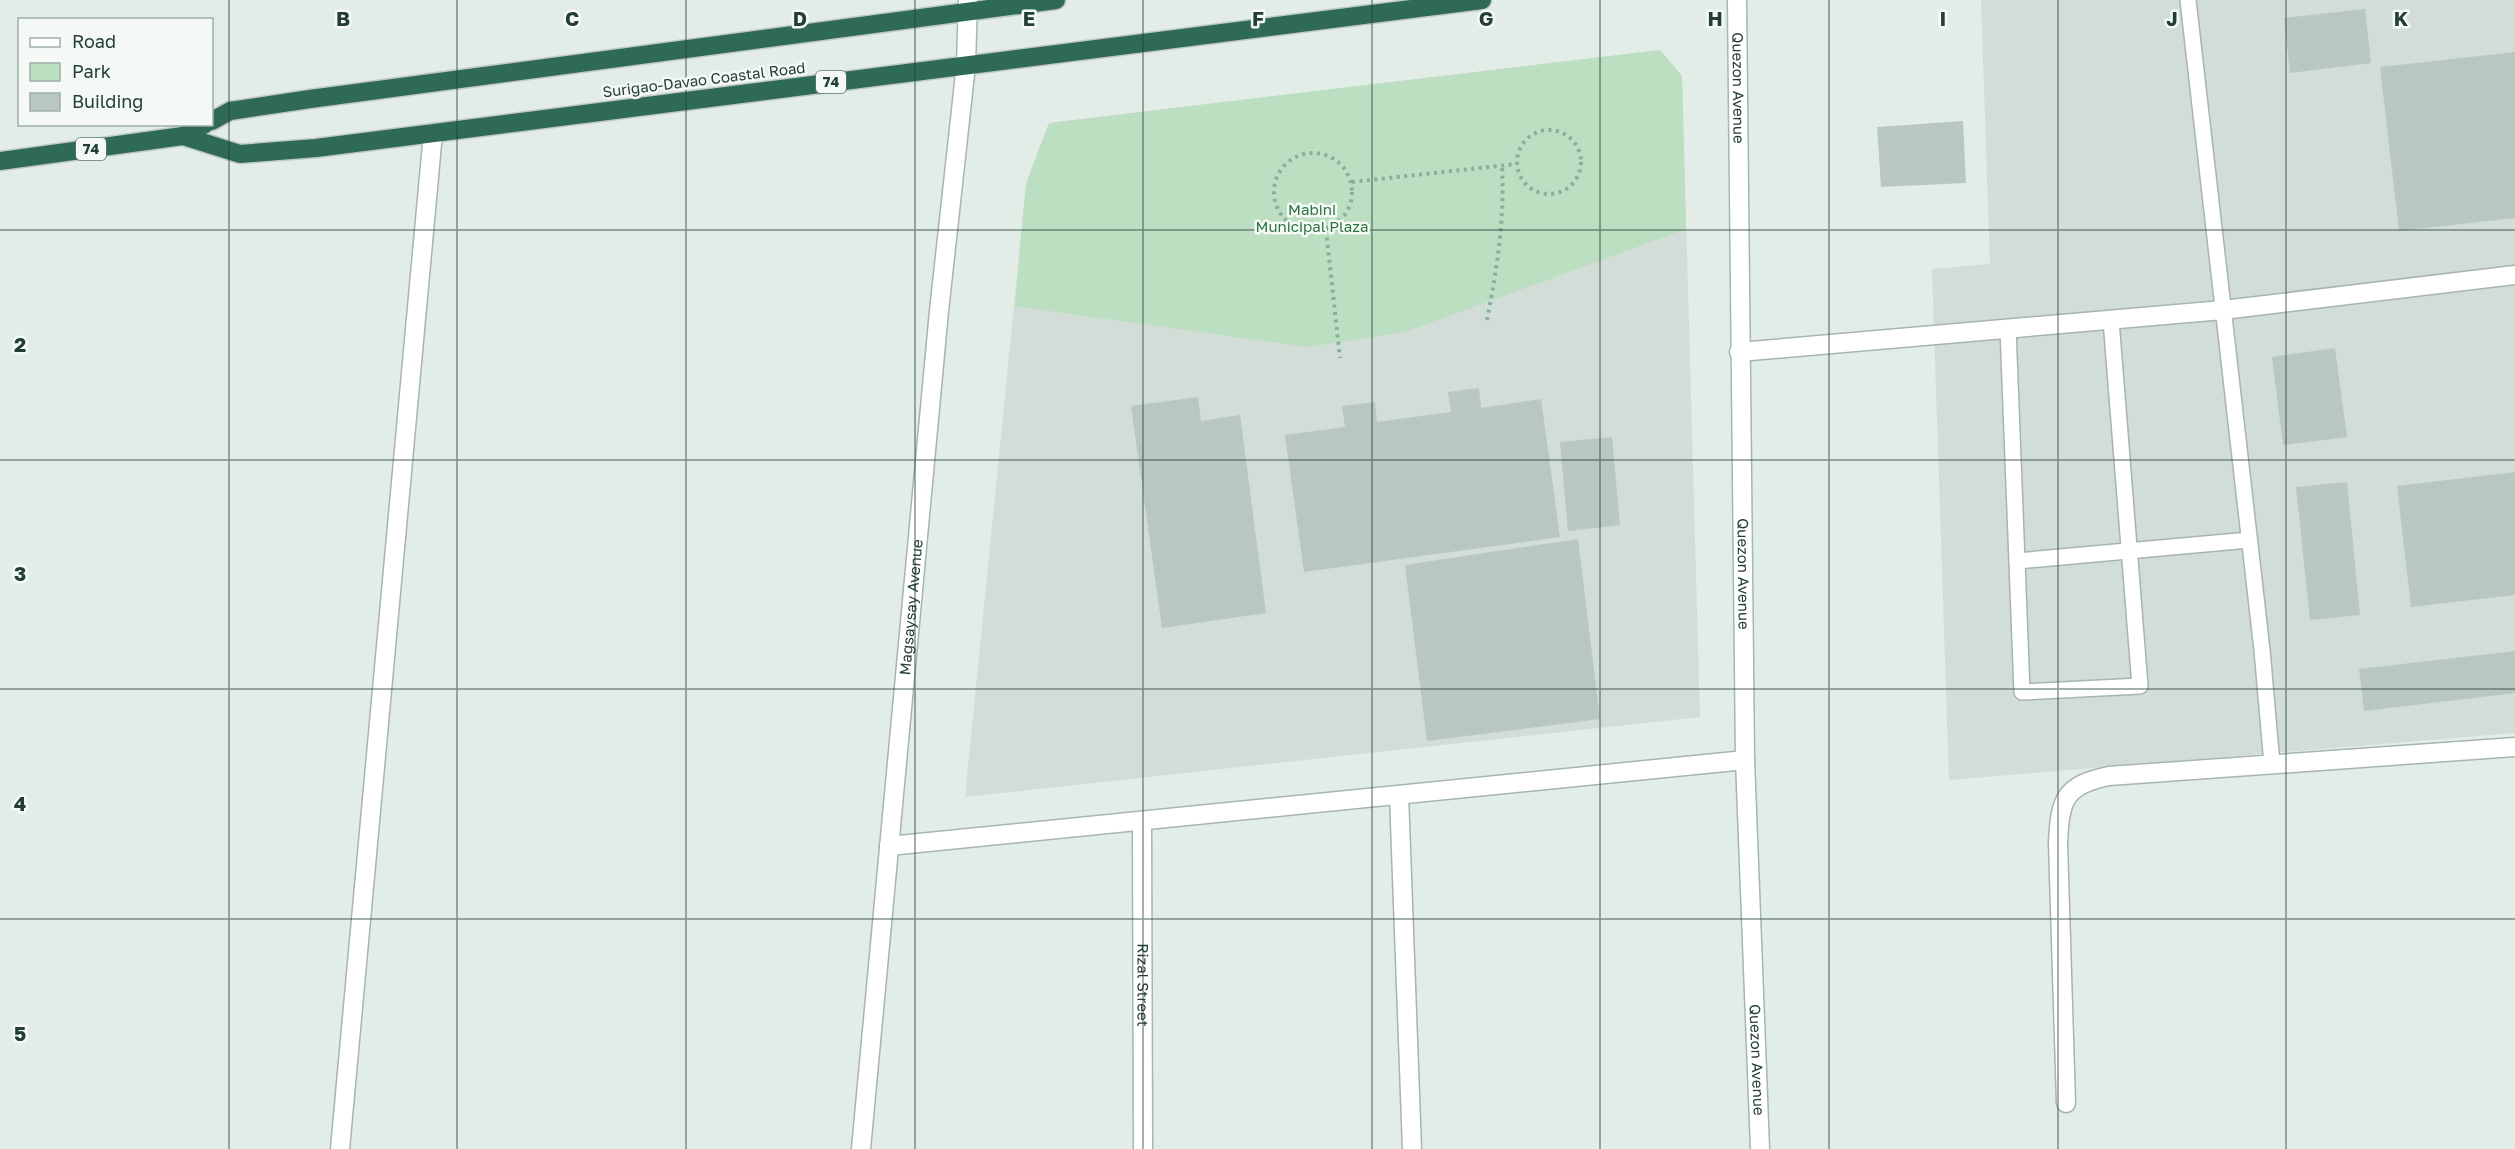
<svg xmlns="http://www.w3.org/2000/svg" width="2515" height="1149" font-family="'Golos Text',sans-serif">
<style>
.built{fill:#d1ddd6}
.green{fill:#bcdec1}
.building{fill:#b8c8c0}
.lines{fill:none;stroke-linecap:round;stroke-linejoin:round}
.lane-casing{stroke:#a6b5ad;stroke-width:18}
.street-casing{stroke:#a6b5ad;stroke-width:21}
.secondary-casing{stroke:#a1b9ae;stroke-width:21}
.highway-casing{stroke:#c1c9c6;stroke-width:21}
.path{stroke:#84b09d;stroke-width:4;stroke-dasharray:3 4.5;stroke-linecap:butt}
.lane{stroke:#fff;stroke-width:15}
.street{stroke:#fff;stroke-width:18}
.secondary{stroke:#fff;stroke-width:18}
.highway{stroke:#2f6a57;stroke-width:18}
.grid{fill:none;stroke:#233e33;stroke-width:1.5;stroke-opacity:0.55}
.labels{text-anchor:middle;stroke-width:5;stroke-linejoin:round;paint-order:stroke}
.shield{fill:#f4f9f6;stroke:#62766e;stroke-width:1.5}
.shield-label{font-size:14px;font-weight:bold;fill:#233e33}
.street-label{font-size:15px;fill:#233e33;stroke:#f4f9f6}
.park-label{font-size:15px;fill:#2d7540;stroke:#f4f9f6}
.grid-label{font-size:20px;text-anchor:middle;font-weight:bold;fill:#233e33;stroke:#f4f9f6;stroke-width:5;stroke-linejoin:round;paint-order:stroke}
</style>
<rect width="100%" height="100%" fill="#e3ede7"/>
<g class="built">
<polygon points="1981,0 2515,0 2515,733 1949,780 1932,269 1990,264"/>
<polygon points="1660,50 1682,76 1700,717 965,797 1026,184 1049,123"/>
</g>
<polygon class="green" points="1660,50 1682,76 1686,229 1405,332 1307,347 1015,306 1026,184 1049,123"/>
<g class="building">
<polygon points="2365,9 2371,63 2290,73 2284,18"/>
<polygon points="2515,52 2515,218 2399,231 2380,67"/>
<polygon points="1963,121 1966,183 1881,187 1877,127"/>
<polygon points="2335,348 2347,437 2283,445 2272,357"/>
<polygon points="1479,388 1481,408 1541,399 1560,537 1304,572 1285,435 1345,427 1342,406 1375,402 1377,422 1451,412 1448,392"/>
<polygon points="1198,397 1201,421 1240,415 1266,613 1162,628 1131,406"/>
<polygon points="1612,437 1620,525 1568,531 1560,442"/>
<polygon points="2515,472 2515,595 2411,607 2397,486"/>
<polygon points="2347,482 2360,615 2310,620 2296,487"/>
<polygon points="1578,539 1600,719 1427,741 1405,565"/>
<polygon points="2515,651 2515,693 2364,711 2359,669"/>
</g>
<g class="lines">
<defs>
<g id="lane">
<polyline points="2188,0 2262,650 2272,764"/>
<polyline points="2008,329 2022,692 2140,686 2111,320"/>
<polyline points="2017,561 2249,540"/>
</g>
<g id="street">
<polyline points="1739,352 2223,310 2515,275"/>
<polyline points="1399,795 1412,1149"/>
<path id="s1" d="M1142,821L1143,1149"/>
<polyline points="889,846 1745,760"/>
<path d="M2066,1103L2058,843C2060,800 2064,785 2109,776L2515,747"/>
<polyline points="340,1149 433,133"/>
<path id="s2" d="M861,1149L939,311L966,65L968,0"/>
</g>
<g id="secondary">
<path id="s3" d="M1737,0L1745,760L1760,1149"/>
</g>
<g id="highway">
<polyline points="212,121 230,111 310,99 1056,0"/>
<polyline points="183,136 240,154 316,148 1482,0"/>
<polyline points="0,161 183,136 205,124"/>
</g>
</defs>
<use href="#lane" class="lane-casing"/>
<use href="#street" class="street-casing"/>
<use href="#secondary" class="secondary-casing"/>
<use href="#highway" class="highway-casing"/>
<g class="path">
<circle cx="1549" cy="162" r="32"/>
<circle cx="1313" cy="192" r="39"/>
<polyline points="1352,182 1516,164"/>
<polyline points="1326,230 1340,358"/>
<path d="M1487,320C1497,268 1505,218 1502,165"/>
</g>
<use href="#lane" class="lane"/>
<use href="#street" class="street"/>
<use href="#secondary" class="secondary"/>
<use href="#highway" class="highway"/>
</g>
<path class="grid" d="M229,0V1149M457,0V1149M686,0V1149M915,0V1149M1143,0V1149M1372,0V1149M1600,0V1149M1829,0V1149M2058,0V1149M2286,0V1149M0,230H2515M0,460H2515M0,689H2515M0,919H2515"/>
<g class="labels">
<g class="shield">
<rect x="816" y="71" width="30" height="22" rx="4.5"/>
<rect x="76" y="138" width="30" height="22" rx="4.5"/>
</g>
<g class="shield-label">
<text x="831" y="87">74</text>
<text x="91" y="154">74</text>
</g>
<g class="street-label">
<text transform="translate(704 80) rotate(-7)" y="5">Surigao-Davao Coastal Road</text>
<text dy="5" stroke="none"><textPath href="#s3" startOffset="88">Quezon Avenue</textPath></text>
<text dy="5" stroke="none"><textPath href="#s3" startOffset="574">Quezon Avenue</textPath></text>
<text dy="5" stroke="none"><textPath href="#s2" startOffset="544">Magsaysay Avenue</textPath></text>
<text dy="5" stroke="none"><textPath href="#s1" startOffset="164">Rizal Street</textPath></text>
<text dy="5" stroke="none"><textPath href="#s3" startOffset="1060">Quezon Avenue</textPath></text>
</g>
<g class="park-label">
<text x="1312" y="215">Mabini<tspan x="1312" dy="17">Municipal Plaza</tspan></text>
</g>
</g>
<g class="grid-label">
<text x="343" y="26">B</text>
<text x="572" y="26">C</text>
<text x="800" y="26">D</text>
<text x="1029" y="26">E</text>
<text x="1258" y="26">F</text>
<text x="1486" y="26">G</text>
<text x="1715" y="26">H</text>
<text x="1943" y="26">I</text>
<text x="2172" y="26">J</text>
<text x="2401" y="26">K</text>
<text x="20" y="352">2</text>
<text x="20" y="581">3</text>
<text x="20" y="811">4</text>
<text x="20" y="1041">5</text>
</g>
<rect x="18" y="18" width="195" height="108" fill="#f4f9f6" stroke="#a0aea8" stroke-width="1.5"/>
<rect x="30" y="38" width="30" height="9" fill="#ffffff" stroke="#a0aea8" stroke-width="1.5"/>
<text x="72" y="48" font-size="18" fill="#233e33">Road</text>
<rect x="30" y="63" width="30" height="18" fill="#bcdec1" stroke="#a0aea8" stroke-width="1.5"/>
<text x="72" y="78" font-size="18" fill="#233e33">Park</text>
<rect x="30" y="93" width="30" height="18" fill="#b8c8c0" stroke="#a0aea8" stroke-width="1.5"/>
<text x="72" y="108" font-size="18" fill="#233e33">Building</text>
</svg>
